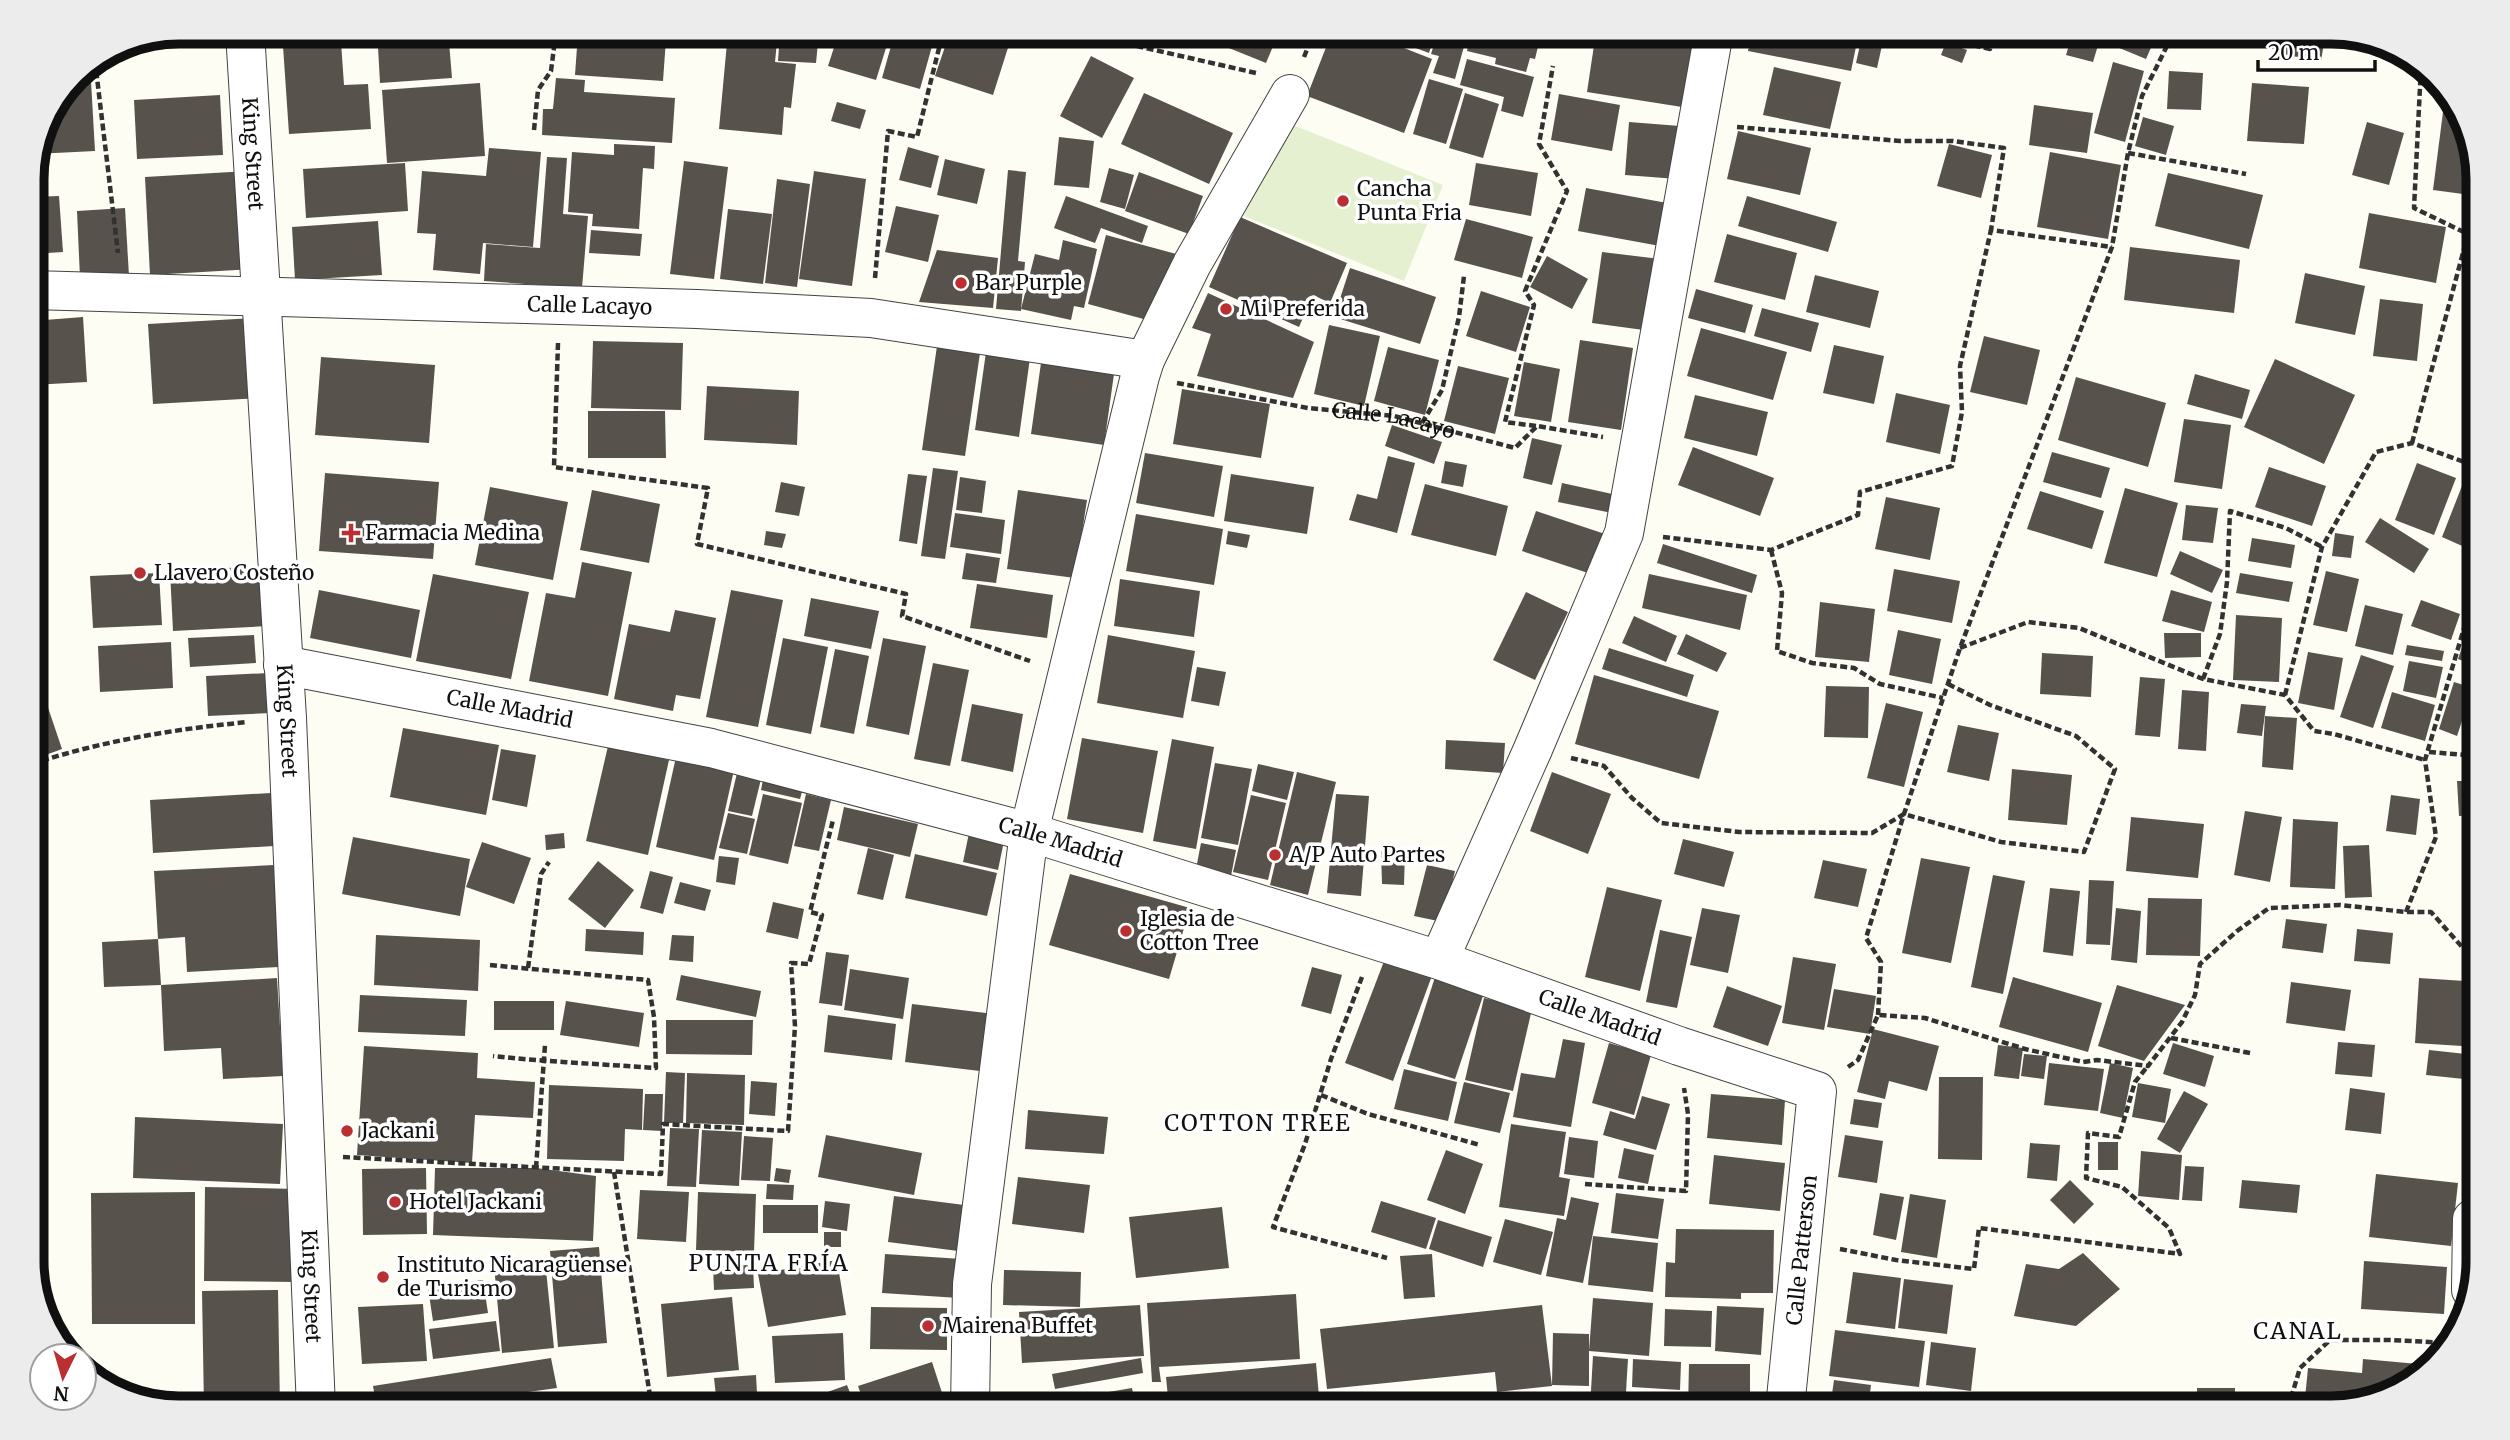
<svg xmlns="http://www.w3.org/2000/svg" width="2510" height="1440" font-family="Merriweather,serif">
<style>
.pitch{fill:#e4f0d0}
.building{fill:#58524d}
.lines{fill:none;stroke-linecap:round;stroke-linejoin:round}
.minor-casing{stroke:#434343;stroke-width:40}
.path{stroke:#323232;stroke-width:4.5;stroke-dasharray:7 3.5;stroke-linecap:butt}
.minor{stroke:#fff;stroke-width:38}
.poi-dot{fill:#b92f32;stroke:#fff;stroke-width:2.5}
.labels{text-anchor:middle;stroke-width:7;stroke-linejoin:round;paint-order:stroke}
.street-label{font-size:21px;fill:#101010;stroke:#fff}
.poi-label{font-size:21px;fill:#101010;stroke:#fff;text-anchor:start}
.neighbourhood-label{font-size:23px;letter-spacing:2px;fill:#101010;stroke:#fff}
.rim{fill:none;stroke:#101010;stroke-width:9}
</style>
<rect width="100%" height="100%" fill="#fefdf4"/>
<polygon class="pitch" points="1283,121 1443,185 1404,281 1244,216"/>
<g class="building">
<polygon points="346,32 460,32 460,34 347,41"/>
<polygon points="668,32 725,32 724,47 667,44"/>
<polygon points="728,32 778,32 775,62 796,64 791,108 784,107 782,135 719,129"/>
<polygon points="780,32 819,32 816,63 778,61"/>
<polygon points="839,32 891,32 876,80 828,66"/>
<polygon points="895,32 936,32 920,89 882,78"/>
<polygon points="950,32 1013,32 993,95 935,76"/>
<polygon points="1224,32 1279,32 1266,63 1219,44"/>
<polygon points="1332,32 1341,32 1379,46 1381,39 1432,59 1404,133 1307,96"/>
<polygon points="1373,32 1436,32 1429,53"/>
<polygon points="1438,32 1468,32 1455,79 1433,73 1439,56 1431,54"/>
<polygon points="1471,32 1529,32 1541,34 1535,59 1530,58 1526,72 1495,64 1496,58 1467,51"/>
<polygon points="1552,32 1586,32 1584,39"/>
<polygon points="1596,32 1672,32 1694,35 1682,107 1587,92"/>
<polygon points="1752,32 1859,32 1851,71 1748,51"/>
<polygon points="2073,32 2102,32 2093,62 2066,55"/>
<polygon points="2123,32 2151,32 2157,34 2146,59 2117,47"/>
<polygon points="2194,32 2221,32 2218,41"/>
<polygon points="578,33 666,39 663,81 575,75"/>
<polygon points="2279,35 2324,43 2321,61 2275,53"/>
<polygon points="1862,36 1883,41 1877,68 1856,63"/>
<polygon points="341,42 344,85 368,84 371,129 289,134 283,46"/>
<polygon points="449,42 452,78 380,83 378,47"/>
<polygon points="1946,42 1967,50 1962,63 1941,55"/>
<polygon points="1091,56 1134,78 1102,138 1060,116"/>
<polygon points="1467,59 1534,77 1523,117 1501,111 1504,97 1460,85"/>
<polygon points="2113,62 2144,71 2125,142 2094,133"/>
<polygon points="1774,67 1841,82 1830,129 1763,115"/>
<polygon points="2169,71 2203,73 2201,110 2167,109"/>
<polygon points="556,78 585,80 584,92 675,98 672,143 542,135 543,109 553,109"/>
<polygon points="1429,79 1463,89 1446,144 1413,134"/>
<polygon points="91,81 95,151 35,154 43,122 70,82"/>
<polygon points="480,83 485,156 387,163 382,90"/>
<polygon points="2252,83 2309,87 2304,144 2247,141"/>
<polygon points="2441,88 2458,105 2438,99"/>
<polygon points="1144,93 1233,133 1209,184 1121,144"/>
<polygon points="1465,93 1499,104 1483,158 1449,148"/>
<polygon points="1559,94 1620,105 1612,151 1551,140"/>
<polygon points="220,95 223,155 137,159 134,100"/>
<polygon points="837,102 866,110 860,129 831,121"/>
<polygon points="2034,105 2093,113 2087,153 2029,145"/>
<polygon points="2443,112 2461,114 2478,170 2478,196 2433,190"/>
<polygon points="2143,117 2174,126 2166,155 2135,146"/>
<polygon points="1629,122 1680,126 1677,179 1625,175"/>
<polygon points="2367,122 2404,133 2389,185 2352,175"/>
<polygon points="1738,131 1811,148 1800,195 1727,179"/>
<polygon points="1059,137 1094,141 1089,188 1054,185"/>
<polygon points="614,144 655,146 654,169 643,168 639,229 592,226 593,214 568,212 572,152 614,155"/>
<polygon points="1949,144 1992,155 1981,198 1937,186"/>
<polygon points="908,147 939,156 931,188 899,180"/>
<polygon points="489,148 541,152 533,247 483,243 480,274 433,270 436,234 417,233 422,171 486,176"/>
<polygon points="2050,152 2121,165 2108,239 2037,227"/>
<polygon points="547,157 567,158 563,214 588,216 582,288 484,281 486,244 540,248"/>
<polygon points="945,159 985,169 977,204 937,195"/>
<polygon points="684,161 728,167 714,279 670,274"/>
<polygon points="405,163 408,211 306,218 303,169"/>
<polygon points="1476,163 1538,173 1531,216 1469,205"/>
<polygon points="1109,168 1134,175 1125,209 1100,202"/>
<polygon points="1008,170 1026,172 1018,261 1025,262 1021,311 996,309"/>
<polygon points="248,171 254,269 150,275 145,177"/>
<polygon points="814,171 866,179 852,286 799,279"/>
<polygon points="1139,172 1203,196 1189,234 1125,211"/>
<polygon points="2168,173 2263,195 2249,249 2155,226"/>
<polygon points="777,179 810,184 797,287 765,283"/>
<polygon points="1586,188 1667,203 1660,246 1578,231"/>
<polygon points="59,196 63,252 32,254 32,197"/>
<polygon points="1066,196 1148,226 1142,243 1101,228 1095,243 1054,228"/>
<polygon points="1747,196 1837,222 1828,252 1738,226"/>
<polygon points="896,206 939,215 928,262 885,252"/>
<polygon points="125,208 129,276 80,278 77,211"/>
<polygon points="728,209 772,214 763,284 720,279"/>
<polygon points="2369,213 2446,227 2436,283 2359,268"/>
<polygon points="1240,217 1347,263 1330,303 1313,295 1299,327 1209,287"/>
<polygon points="1466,219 1533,237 1522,278 1454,260"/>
<polygon points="378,221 382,275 295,280 292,227"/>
<polygon points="591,230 642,234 640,256 589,253"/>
<polygon points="1727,234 1797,253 1785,300 1714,282"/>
<polygon points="1106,235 1180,255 1162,324 1088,304"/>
<polygon points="1063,240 1097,249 1084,308 1074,306 1071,320 1021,309 1035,254 1059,260"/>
<polygon points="2130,247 2240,260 2234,313 2124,300"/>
<polygon points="937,250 998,258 993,308 919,302"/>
<polygon points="1602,252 1660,259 1651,331 1592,323"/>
<polygon points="1547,256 1588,279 1572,309 1530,287"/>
<polygon points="1350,268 1436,297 1420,344 1334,317"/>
<polygon points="2305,273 2365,286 2355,335 2295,323"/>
<polygon points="1815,275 1879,291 1870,328 1806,312"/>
<polygon points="2478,282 2478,339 2471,339 2469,283"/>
<polygon points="1696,289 1753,305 1745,333 1688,318"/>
<polygon points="1481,291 1530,307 1516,352 1466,336"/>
<polygon points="1208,293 1314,342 1293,398 1197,376 1211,334 1192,328"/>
<polygon points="2380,299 2423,304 2417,361 2373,356"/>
<polygon points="1762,308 1819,323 1811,352 1754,336"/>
<polygon points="83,317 87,382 32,385 32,321"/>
<polygon points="254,318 259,398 153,404 148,324"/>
<polygon points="1329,325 1380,336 1364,406 1314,394"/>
<polygon points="1701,328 1787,352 1773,400 1687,376"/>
<polygon points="1984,336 2040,350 2027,405 1970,392"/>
<polygon points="1580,340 1633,348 1621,430 1568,422"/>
<polygon points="593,341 683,343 681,410 591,408"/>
<polygon points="1834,345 1884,356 1874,404 1823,393"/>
<polygon points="937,346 980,353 965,456 922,450"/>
<polygon points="1388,347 1439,360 1425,415 1374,401"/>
<polygon points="986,352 1030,358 1019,437 975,430"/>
<polygon points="321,357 435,365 429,443 315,435"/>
<polygon points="2275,359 2355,395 2324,464 2244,427"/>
<polygon points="1524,362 1560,369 1551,422 1514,416"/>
<polygon points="1041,363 1114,374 1104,445 1031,434"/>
<polygon points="1458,366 1509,378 1495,434 1444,421"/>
<polygon points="2195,374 2250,390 2242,419 2187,404"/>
<polygon points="2076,377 2166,403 2148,467 2058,440"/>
<polygon points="707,386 799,391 797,445 704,440"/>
<polygon points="1182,389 1270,404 1261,458 1173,444"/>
<polygon points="1896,393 1950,405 1940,454 1886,442"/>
<polygon points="1695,395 1768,412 1757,456 1684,438"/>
<polygon points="2470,397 2478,398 2478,439 2466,437"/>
<polygon points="588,411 665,411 666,458 588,458"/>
<polygon points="2184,419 2231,425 2222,489 2174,482"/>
<polygon points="1392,425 1442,442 1434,464 1385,446"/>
<polygon points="1532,438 1562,445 1552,485 1523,478"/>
<polygon points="1693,447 1774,478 1760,516 1678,485"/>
<polygon points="2052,452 2110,468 2101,498 2043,482"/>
<polygon points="1145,453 1223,466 1214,517 1136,503"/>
<polygon points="1388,456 1415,463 1397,533 1349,520 1357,494 1377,499"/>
<polygon points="1445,461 1467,465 1463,487 1441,483"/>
<polygon points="2417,463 2456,478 2434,535 2395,520"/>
<polygon points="2269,467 2326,486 2312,526 2255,507"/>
<polygon points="933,468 958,471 945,559 921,556"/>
<polygon points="325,473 439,482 433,559 319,551"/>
<polygon points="2467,473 2478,478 2478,553 2442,537"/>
<polygon points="908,474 927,476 917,544 899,541"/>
<polygon points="1231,474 1314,487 1307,534 1224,521"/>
<polygon points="960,477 986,481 982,513 956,510"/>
<polygon points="781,482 805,487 799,516 775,512"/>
<polygon points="1562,483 1617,495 1612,513 1558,502"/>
<polygon points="1425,484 1508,506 1496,556 1411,535"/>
<polygon points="490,487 568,502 553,580 475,565"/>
<polygon points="2125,488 2178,503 2157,577 2104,563"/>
<polygon points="592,490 660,504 649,563 580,550"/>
<polygon points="1018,490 1087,500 1075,578 1007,569"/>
<polygon points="2040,491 2104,511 2092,549 2027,529"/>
<polygon points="1886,497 1940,508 1930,560 1875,549"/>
<polygon points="2186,505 2218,508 2213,543 2182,540"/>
<polygon points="1536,511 1608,535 1594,575 1522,551"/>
<polygon points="955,513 1005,520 1001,554 950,547"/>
<polygon points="1136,514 1223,529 1214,585 1126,571"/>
<polygon points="2380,518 2429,549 2414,573 2365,542"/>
<polygon points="766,531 786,534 782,548 764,545"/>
<polygon points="1228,531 1250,535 1247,548 1226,544"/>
<polygon points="2335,533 2354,536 2351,558 2332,556"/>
<polygon points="2252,538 2295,545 2291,568 2248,561"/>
<polygon points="1663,544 1757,575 1752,593 1657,563"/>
<polygon points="2180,551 2223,570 2212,593 2170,574"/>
<polygon points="966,553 1000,558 996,583 962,579"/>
<polygon points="582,562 632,572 608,696 529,681 546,593 575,598"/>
<polygon points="265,566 268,626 173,631 170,571"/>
<polygon points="1894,569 1960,581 1952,623 1887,611"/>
<polygon points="2326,571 2359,579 2347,632 2313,625"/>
<polygon points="159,573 162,625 93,628 90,576"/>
<polygon points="2240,573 2293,582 2289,602 2236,593"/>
<polygon points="433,574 529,592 511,679 416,661"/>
<polygon points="1649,574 1747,595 1740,630 1642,608"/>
<polygon points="1120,579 1200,591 1194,637 1114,626"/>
<polygon points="977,584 1053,595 1047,638 970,628"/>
<polygon points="319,590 420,610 411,658 310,638"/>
<polygon points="731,590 783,600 758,727 706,717"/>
<polygon points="2171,590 2212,602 2204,632 2162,621"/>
<polygon points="1526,592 1568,612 1535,680 1493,660"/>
<polygon points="811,598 879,611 871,649 804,636"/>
<polygon points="2421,600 2460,614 2451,640 2411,626"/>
<polygon points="1820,602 1875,609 1869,662 1815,657"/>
<polygon points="2365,605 2403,614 2393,655 2355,646"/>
<polygon points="675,610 716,618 700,699 676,695 673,711 614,699 629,624 670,632"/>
<polygon points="2236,615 2282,618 2279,682 2233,680"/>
<polygon points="1634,616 1677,636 1666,662 1622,643"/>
<polygon points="2472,618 2478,620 2477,666 2458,659"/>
<polygon points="1898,630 1941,639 1932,684 1889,675"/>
<polygon points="2164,633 2201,633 2201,657 2165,658"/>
<polygon points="1686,634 1727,653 1717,672 1677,654"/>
<polygon points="254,635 256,663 190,667 188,638"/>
<polygon points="1108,635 1195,651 1183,718 1097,703"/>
<polygon points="783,638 828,647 811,734 766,725"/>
<polygon points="883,638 926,646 909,735 866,726"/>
<polygon points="171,642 173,688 100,692 98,646"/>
<polygon points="2407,645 2444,651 2442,661 2405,655"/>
<polygon points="1609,648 1694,675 1687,697 1602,669"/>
<polygon points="835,649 869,656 854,734 820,727"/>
<polygon points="2308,652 2343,658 2334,710 2298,703"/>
<polygon points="2042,653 2093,656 2091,697 2040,694"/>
<polygon points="2361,655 2394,666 2373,728 2340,717"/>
<polygon points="2409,661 2443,667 2436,698 2403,691"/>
<polygon points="933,663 969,670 950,766 914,759"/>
<polygon points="1197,667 1226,672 1219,706 1191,701"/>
<polygon points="32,669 35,669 62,749 32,760"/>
<polygon points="269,673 271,713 208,716 206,676"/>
<polygon points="1594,675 1719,711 1699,779 1575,744"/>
<polygon points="2140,677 2165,679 2160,737 2135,735"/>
<polygon points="2454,682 2473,688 2457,736 2439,729"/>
<polygon points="1826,686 1869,687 1868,738 1824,737"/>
<polygon points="2182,690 2209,692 2206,751 2178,749"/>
<polygon points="2392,692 2435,705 2425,741 2381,728"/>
<polygon points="1886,703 1923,712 1904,787 1867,778"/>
<polygon points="972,704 1023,714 1013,772 961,761"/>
<polygon points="2241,704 2266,706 2262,736 2237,733"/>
<polygon points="2265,716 2297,718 2293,770 2262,767"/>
<polygon points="1958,725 1999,733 1989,781 1947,772"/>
<polygon points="403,728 499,745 486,815 390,797"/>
<polygon points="1082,738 1158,751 1143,833 1067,819"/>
<polygon points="1172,739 1214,747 1196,849 1153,841"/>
<polygon points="1446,740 1505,743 1503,773 1445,769"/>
<polygon points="608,746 669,760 648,855 586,841"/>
<polygon points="501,749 536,755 527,807 492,800"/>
<polygon points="676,757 734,770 714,860 656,847"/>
<polygon points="1215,763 1252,769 1238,845 1201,838"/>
<polygon points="1258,764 1294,772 1287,800 1252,791"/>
<polygon points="2012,769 2072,775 2067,825 2008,820"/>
<polygon points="1297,772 1336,782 1308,895 1270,885"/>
<polygon points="1552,772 1611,794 1588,854 1530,831"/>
<polygon points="737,773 761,779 752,816 728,811"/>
<polygon points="764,775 804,784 800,799 761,790"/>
<polygon points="2457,781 2478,781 2478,815 2459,816"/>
<polygon points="271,793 274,846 153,853 150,800"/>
<polygon points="763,794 802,803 788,864 749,855"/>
<polygon points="806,794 831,800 819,851 794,846"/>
<polygon points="1336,794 1369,796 1361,896 1327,893"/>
<polygon points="1251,795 1286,803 1268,880 1233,872"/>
<polygon points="2391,795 2420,799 2416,835 2386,831"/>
<polygon points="844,807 918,824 910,857 837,840"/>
<polygon points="2245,811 2282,817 2270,882 2234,875"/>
<polygon points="728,813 755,819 747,854 719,848"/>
<polygon points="2131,817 2204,824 2198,878 2126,871"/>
<polygon points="2293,819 2338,822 2335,889 2290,887"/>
<polygon points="564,833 565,848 546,850 545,835"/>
<polygon points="969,833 1004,841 998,870 963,862"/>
<polygon points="353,837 470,859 460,916 342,894"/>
<polygon points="1683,839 1734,852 1724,887 1674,874"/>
<polygon points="482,842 531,858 514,904 466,887"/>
<polygon points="1201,843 1236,850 1231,876 1196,869"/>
<polygon points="2369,845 2372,897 2345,898 2343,846"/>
<polygon points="868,848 894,855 883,900 857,894"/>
<polygon points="1381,851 1405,851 1404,885 1382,884"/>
<polygon points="915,854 997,873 987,916 905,898"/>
<polygon points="719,856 739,858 735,885 716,882"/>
<polygon points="1921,858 1970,867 1951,963 1902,953"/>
<polygon points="1823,860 1867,869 1858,907 1814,898"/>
<polygon points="598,861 634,890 605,928 568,899"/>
<polygon points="274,865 279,967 187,972 185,937 158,939 154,871"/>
<polygon points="1427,865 1455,871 1443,922 1414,916"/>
<polygon points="650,871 673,877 663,914 640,908"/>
<polygon points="1070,874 1190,908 1169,979 1049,945"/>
<polygon points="1993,875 2025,881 2003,994 1971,987"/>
<polygon points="2089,880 2114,881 2110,945 2086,944"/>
<polygon points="680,882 711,890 705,911 674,903"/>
<polygon points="1607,887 1662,900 1640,991 1585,977"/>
<polygon points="2050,888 2080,891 2073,956 2043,952"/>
<polygon points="2148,898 2202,899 2200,956 2146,955"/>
<polygon points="773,902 804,909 798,939 766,932"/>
<polygon points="1702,908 1740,915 1728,973 1690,965"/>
<polygon points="2116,908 2141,911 2137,963 2111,960"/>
<polygon points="2286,919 2327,924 2323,953 2282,948"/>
<polygon points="586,929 644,932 643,955 585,951"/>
<polygon points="2357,929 2393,933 2390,964 2354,961"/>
<polygon points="1660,930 1692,937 1677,1008 1646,1002"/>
<polygon points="376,935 480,940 478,991 374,985"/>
<polygon points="672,935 694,936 693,962 669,960"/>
<polygon points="158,939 161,985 104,987 102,942"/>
<polygon points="826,952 849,955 842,1006 819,1003"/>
<polygon points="1386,956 1433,973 1393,1081 1345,1063"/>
<polygon points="1793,957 1836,964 1824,1030 1782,1023"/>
<polygon points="1312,967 1342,975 1331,1014 1301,1006"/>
<polygon points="850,969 909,978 903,1019 844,1010"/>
<polygon points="1436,974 1485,990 1455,1079 1407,1064"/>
<polygon points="681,975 761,991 756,1017 676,1000"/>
<polygon points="2013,977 2102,1003 2088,1052 1999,1027"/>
<polygon points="277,978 283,1076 223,1079 221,1048 164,1051 161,985"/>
<polygon points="2419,978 2465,981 2462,1046 2415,1043"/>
<polygon points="2291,982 2351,990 2345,1031 2286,1023"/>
<polygon points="2117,985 2185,1005 2144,1061 2098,1046"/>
<polygon points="1727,986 1782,1006 1768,1046 1713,1027"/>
<polygon points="1834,989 1876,996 1870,1034 1827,1027"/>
<polygon points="360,995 467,1000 465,1036 358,1032"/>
<polygon points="1484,998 1532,1009 1513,1091 1465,1080"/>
<rect x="494" y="1001" width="60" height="29"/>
<polygon points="566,1001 644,1013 639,1047 560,1035"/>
<polygon points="912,1004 994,1014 988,1072 905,1062"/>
<polygon points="828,1015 896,1024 892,1060 824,1052"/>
<polygon points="666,1020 753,1020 752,1055 666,1054"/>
<polygon points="1873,1029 1939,1046 1927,1091 1889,1081 1885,1099 1857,1092"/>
<polygon points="1563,1039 1585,1043 1571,1127 1513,1117 1521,1073 1555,1078"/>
<polygon points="2338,1042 2375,1045 2372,1077 2335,1074"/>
<polygon points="1609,1043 1651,1055 1634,1115 1592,1103"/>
<polygon points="2173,1043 2214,1056 2205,1087 2163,1074"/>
<polygon points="1998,1045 2023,1048 2019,1079 1994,1076"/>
<polygon points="364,1046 478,1053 477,1078 535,1082 533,1118 475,1115 472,1163 357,1155"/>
<polygon points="2429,1050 2466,1054 2464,1079 2426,1075"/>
<polygon points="2024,1054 2047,1056 2044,1079 2021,1076"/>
<polygon points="2049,1063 2104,1069 2098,1111 2044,1105"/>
<polygon points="2110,1063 2133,1068 2123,1118 2100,1113"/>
<polygon points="1404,1069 1457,1082 1448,1121 1394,1109"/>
<polygon points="666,1072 685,1073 683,1123 664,1123"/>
<polygon points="687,1073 745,1075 744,1125 686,1123"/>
<polygon points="1939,1077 1983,1077 1982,1160 1938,1159"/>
<polygon points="751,1081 777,1083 775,1116 749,1114"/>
<polygon points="1464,1082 1510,1093 1500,1133 1454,1123"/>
<polygon points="2138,1083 2171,1089 2165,1123 2132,1117"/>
<polygon points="549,1085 643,1089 642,1130 625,1129 624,1161 547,1159"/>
<polygon points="2350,1088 2385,1093 2381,1134 2345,1130"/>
<polygon points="2184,1091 2208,1104 2180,1153 2157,1139"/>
<polygon points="645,1094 663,1094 662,1131 643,1130"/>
<polygon points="1711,1094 1785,1100 1782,1145 1707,1138"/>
<polygon points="1642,1096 1670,1104 1656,1150 1603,1135 1610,1111 1635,1119"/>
<polygon points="1854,1099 1882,1103 1878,1128 1850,1124"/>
<polygon points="1028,1110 1108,1117 1104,1154 1025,1149"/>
<polygon points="135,1117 283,1124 280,1184 133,1178"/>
<polygon points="1511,1124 1566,1132 1559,1177 1570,1179 1564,1216 1499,1207"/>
<polygon points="670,1128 699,1129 696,1187 667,1186"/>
<polygon points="702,1130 742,1132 739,1186 699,1184"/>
<polygon points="826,1135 922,1153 914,1195 818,1177"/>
<polygon points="1845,1135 1883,1141 1877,1183 1838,1177"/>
<polygon points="744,1136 773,1138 770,1181 741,1180"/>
<polygon points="1569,1137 1598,1141 1594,1178 1564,1174"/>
<rect x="2098" y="1142" width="20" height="28"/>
<polygon points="2030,1143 2060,1145 2057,1181 2027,1178"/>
<polygon points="1624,1148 1654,1155 1648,1184 1618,1178"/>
<polygon points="1446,1150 1483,1164 1465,1214 1427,1200"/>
<polygon points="2141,1151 2182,1155 2179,1200 2138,1196"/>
<polygon points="1714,1155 1785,1163 1780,1211 1709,1204"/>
<polygon points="2185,1166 2204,1167 2202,1201 2182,1200"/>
<polygon points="426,1168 427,1234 363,1235 362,1169"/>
<polygon points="435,1168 536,1168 596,1176 593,1241 433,1235"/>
<polygon points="776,1168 791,1170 789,1183 774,1181"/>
<polygon points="2376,1174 2458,1183 2451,1246 2369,1237"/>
<polygon points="1018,1177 1090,1185 1084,1233 1012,1224"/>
<polygon points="2070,1180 2094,1204 2074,1224 2050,1200"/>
<polygon points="2242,1180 2300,1185 2297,1213 2239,1208"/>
<polygon points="767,1184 794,1185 793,1200 766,1199"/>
<polygon points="205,1187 297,1189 296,1282 204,1281"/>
<polygon points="640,1190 689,1192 686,1242 637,1239"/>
<polygon points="195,1192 195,1324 92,1324 91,1193"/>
<polygon points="698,1192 756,1194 754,1252 696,1250"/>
<polygon points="1616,1193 1664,1199 1658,1239 1611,1233"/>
<polygon points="1880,1193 1904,1197 1896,1240 1873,1235"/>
<polygon points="1910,1194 1946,1200 1937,1258 1901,1252"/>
<polygon points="894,1196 972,1206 966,1252 888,1242"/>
<polygon points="1571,1197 1599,1203 1583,1283 1546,1276 1557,1218 1566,1220"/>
<polygon points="825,1201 850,1204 847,1231 822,1227"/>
<polygon points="1381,1201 1436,1218 1426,1249 1371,1232"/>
<rect x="763" y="1205" width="55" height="28"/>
<polygon points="1222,1207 1229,1268 1136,1278 1129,1217"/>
<polygon points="1505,1219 1553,1232 1541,1275 1493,1262"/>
<polygon points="1438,1220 1492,1237 1483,1267 1429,1249"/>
<polygon points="1676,1229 1774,1230 1773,1293 1741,1293 1741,1299 1665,1297 1666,1262 1675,1263"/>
<rect x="824" y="1232" width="17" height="15"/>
<polygon points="1593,1236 1658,1243 1653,1292 1588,1285"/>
<polygon points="599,1247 607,1343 558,1347 550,1251"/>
<polygon points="2083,1253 2120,1289 2076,1326 2014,1316 2026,1264 2059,1269"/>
<polygon points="885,1254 962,1259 959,1298 882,1293"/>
<polygon points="1432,1254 1435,1297 1404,1299 1400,1256"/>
<polygon points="545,1260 554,1348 502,1353 494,1265"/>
<polygon points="837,1260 846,1315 768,1327 758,1274"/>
<polygon points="2364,1261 2447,1267 2444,1314 2361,1309"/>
<polygon points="753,1265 754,1288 714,1290 713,1266"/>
<polygon points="1004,1270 1081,1272 1080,1307 1003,1305"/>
<polygon points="1853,1272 1901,1278 1895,1329 1846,1323"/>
<polygon points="1904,1279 1953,1285 1947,1334 1898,1328"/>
<polygon points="483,1280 488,1313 433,1321 428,1288"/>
<polygon points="278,1290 280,1408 204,1408 202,1291"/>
<polygon points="1296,1294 1300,1359 1159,1367 1161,1382 1152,1382 1147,1303"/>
<polygon points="732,1297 739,1370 667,1377 661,1304"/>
<polygon points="1593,1298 1653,1303 1649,1356 1589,1351"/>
<polygon points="423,1304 427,1361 362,1364 358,1307"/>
<polygon points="1140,1305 1144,1356 1022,1363 1019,1312"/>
<polygon points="1542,1305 1552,1386 1497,1392 1495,1372 1327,1389 1320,1329"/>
<polygon points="1717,1306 1764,1308 1761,1355 1715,1351"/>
<polygon points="871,1307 947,1308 947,1350 870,1349"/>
<polygon points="1665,1309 1712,1311 1711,1347 1664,1346"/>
<polygon points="496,1321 500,1351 433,1359 429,1329"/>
<polygon points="1835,1330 1925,1341 1919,1387 1829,1376"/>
<polygon points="843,1333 845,1380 775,1383 772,1336"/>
<polygon points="1553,1333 1589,1334 1589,1386 1552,1385"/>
<polygon points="1931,1342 1976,1348 1971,1391 1926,1385"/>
<polygon points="1593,1356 1628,1359 1625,1408 1590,1408"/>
<polygon points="551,1358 557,1388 507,1395 509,1405 490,1408 377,1408 373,1386"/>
<polygon points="1141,1358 1143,1373 1055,1389 1052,1374"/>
<polygon points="1633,1359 1681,1362 1680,1390 1632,1387"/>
<polygon points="2363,1359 2418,1364 2417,1377 2405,1389 2331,1408 2304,1408 2308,1368 2362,1373"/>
<polygon points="932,1362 947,1408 866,1408 858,1386"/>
<polygon points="1316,1363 1320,1408 1169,1408 1166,1377"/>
<polygon points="1689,1364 1750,1364 1750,1408 1688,1408"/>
<polygon points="756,1375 757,1393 716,1396 714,1378"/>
<polygon points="1834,1380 1871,1385 1868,1408 1830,1408"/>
<polygon points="847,1385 856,1408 783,1408"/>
<polygon points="1132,1388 1136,1408 1020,1408 1020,1407"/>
<rect x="2197" y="1388" width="38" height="20"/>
</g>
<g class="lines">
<defs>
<g id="minor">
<path id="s2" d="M245,32L287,718L316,1408"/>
<path id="s3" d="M32,290L697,309L871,318L1145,360"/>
<path id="s4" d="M283,665L711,748L1029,832L1439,960L1679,1046L1817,1091L1785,1408"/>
<polyline points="1439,960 1533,749 1624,533 1714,32"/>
<polyline points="2471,1290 2472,1219"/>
<polyline points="970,1408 972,1284 1029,832 1140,376 1145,360 1192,264 1290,94"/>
</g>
</defs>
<use href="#minor" class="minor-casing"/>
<g class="path">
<polyline points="1075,32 1256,73"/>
<polyline points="1912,32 1990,49 1993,32"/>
<polyline points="1304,57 1314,32"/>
<polyline points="95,61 118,253"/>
<polyline points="1737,127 1900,141 1953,141 2004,148 1991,230 2112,247"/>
<polyline points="534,130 538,90 551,71 556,32"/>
<polyline points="2128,153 2246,174"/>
<polyline points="875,278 888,131 917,137 943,32"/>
<polyline points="558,343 554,467 708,488 697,544 906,594 902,616 1030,661"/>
<path id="s1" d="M1177,383L1308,408L1394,416L1515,448L1537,426L1603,437"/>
<polyline points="1422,423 1442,390 1459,317 1464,276"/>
<polyline points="1536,426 1505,422 1534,305 1525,291 1567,191 1539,144 1553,66"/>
<polyline points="2412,443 2468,234 2414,208 2421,67"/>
<polyline points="1663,537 1771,550 1858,515 1860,492 1952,466 1962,412 1960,366 1991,230"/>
<polyline points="1771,550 1782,593 1777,651 1812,663 1854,668 1880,684 1943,698"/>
<polyline points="1960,648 2028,622 2079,628 2203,679 2285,695 2314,731 2334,734 2425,760"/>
<polyline points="2203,679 2220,634 2227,582 2230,511 2286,528 2322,547"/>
<polyline points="2285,695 2322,547 2376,452 2412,443 2478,467"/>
<polyline points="2429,752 2478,756"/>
<polyline points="1571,758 1604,766 1632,798 1661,823 1739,832 1872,833 1904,814 2001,842 2084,852 2115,769 2076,736 1990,705 1948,684"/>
<path d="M32,764C101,741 175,729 248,722"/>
<polyline points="2406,912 2436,837 2425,760 2472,601 2478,588"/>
<path d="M490,965L648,980L654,1017L656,1068C602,1064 547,1062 493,1056"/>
<polyline points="528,968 541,874 549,862"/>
<polyline points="1362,977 1331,1059 1305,1144 1273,1227 1387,1258"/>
<polyline points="1878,1015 1881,962 1866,938 1904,814 1960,648 2112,247 2128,153 2142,96 2174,32"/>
<polyline points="2171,1038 2250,1053"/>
<polyline points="1848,1067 1858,1060 1878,1015 1925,1018 2025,1049 2083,1062 2097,1060 2148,1066 2182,1022 2195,995 2200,964 2237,931 2269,908 2340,905 2406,912 2431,912 2478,965"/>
<polyline points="1321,1095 1368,1114 1480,1145"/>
<polyline points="343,1157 661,1174 663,1124 788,1131 795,1026 791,963 809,964 822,915 810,912 833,820"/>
<polyline points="536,1168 545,1045"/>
<polyline points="614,1172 652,1408"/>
<path d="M2469,1180C2465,1134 2469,1087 2478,1041"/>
<polyline points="1585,1184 1686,1191 1688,1114 1684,1088"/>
<polyline points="1840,1249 1896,1260 1974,1269 1979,1228 2180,1254 2169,1228 2122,1187 2086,1178 2088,1133 2119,1137 2135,1082 2147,1067"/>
<polyline points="2288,1408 2300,1368 2330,1340 2390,1340 2450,1343"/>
</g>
<use href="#minor" class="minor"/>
</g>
<g class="poi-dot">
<circle cx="1343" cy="201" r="7"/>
<circle cx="961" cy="283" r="7"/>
<circle cx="1226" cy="309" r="7"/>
<path d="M347.5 522.5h7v7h7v7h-7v7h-7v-7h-7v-7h7z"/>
<circle cx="140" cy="573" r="7"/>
<circle cx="1275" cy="855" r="7"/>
<circle cx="1126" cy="931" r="7"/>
<circle cx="347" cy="1131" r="7"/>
<circle cx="395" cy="1202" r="7"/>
<circle cx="383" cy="1277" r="7"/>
<circle cx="928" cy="1326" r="7"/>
</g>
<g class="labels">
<g class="street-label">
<text dy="7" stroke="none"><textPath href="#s2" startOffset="122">King Street</textPath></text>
<text dy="7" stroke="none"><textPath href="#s3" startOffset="558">Calle Lacayo</textPath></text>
<text dy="7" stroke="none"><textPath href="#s1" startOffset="220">Calle Lacayo</textPath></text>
<text dy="7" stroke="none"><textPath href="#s4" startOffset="231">Calle Madrid</textPath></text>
<text dy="7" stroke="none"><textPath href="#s2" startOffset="690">King Street</textPath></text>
<text dy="7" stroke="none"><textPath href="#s4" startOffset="798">Calle Madrid</textPath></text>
<text dy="7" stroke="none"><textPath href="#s4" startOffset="1365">Calle Madrid</textPath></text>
<text transform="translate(1802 1250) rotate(-84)" y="7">Calle Patterson</text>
<text dy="7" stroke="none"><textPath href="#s2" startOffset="1256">King Street</textPath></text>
</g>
<g class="poi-label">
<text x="1357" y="196">Cancha<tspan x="1357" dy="24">Punta Fria</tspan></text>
<text x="975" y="290">Bar Purple</text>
<text x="1240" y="316">Mi Preferida</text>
<text x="365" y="540">Farmacia Medina</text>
<text x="154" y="580">Llavero Costeño</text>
<text x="1289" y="862">A/P Auto Partes</text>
<text x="1140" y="926">Iglesia de<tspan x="1140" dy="24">Cotton Tree</tspan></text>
<text x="361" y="1138">Jackani</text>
<text x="409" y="1209">Hotel Jackani</text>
<text x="397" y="1272">Instituto Nicaragüense<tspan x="397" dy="24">de Turismo</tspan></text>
<text x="942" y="1333">Mairena Buffet</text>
</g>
<g class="neighbourhood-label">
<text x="1258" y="1131">COTTON TREE</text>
<text x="769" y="1271">PUNTA FRÍA</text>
<text x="2298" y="1339">CANAL</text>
</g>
</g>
<path d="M0 0H2510V1440H0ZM179 44H2331A135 135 0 0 1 2466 179V1261A135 135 0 0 1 2331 1396H179A135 135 0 0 1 44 1261V179A135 135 0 0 1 179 44Z" fill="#ececec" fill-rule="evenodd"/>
<path class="rim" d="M179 44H2331A135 135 0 0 1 2466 179V1261A135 135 0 0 1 2331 1396H179A135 135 0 0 1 44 1261V179A135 135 0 0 1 179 44Z"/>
<g transform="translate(63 1377) rotate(185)"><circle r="33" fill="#ffffff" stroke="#9f9f9f" stroke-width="2"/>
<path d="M0-5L12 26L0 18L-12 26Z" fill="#b92f32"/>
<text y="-10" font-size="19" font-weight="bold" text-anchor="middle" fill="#101010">N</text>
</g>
<path d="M2258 60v10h117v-10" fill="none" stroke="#101010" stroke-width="3.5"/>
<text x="2268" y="60" font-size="21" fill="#101010" stroke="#ffffff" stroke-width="5" paint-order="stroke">20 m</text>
</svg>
